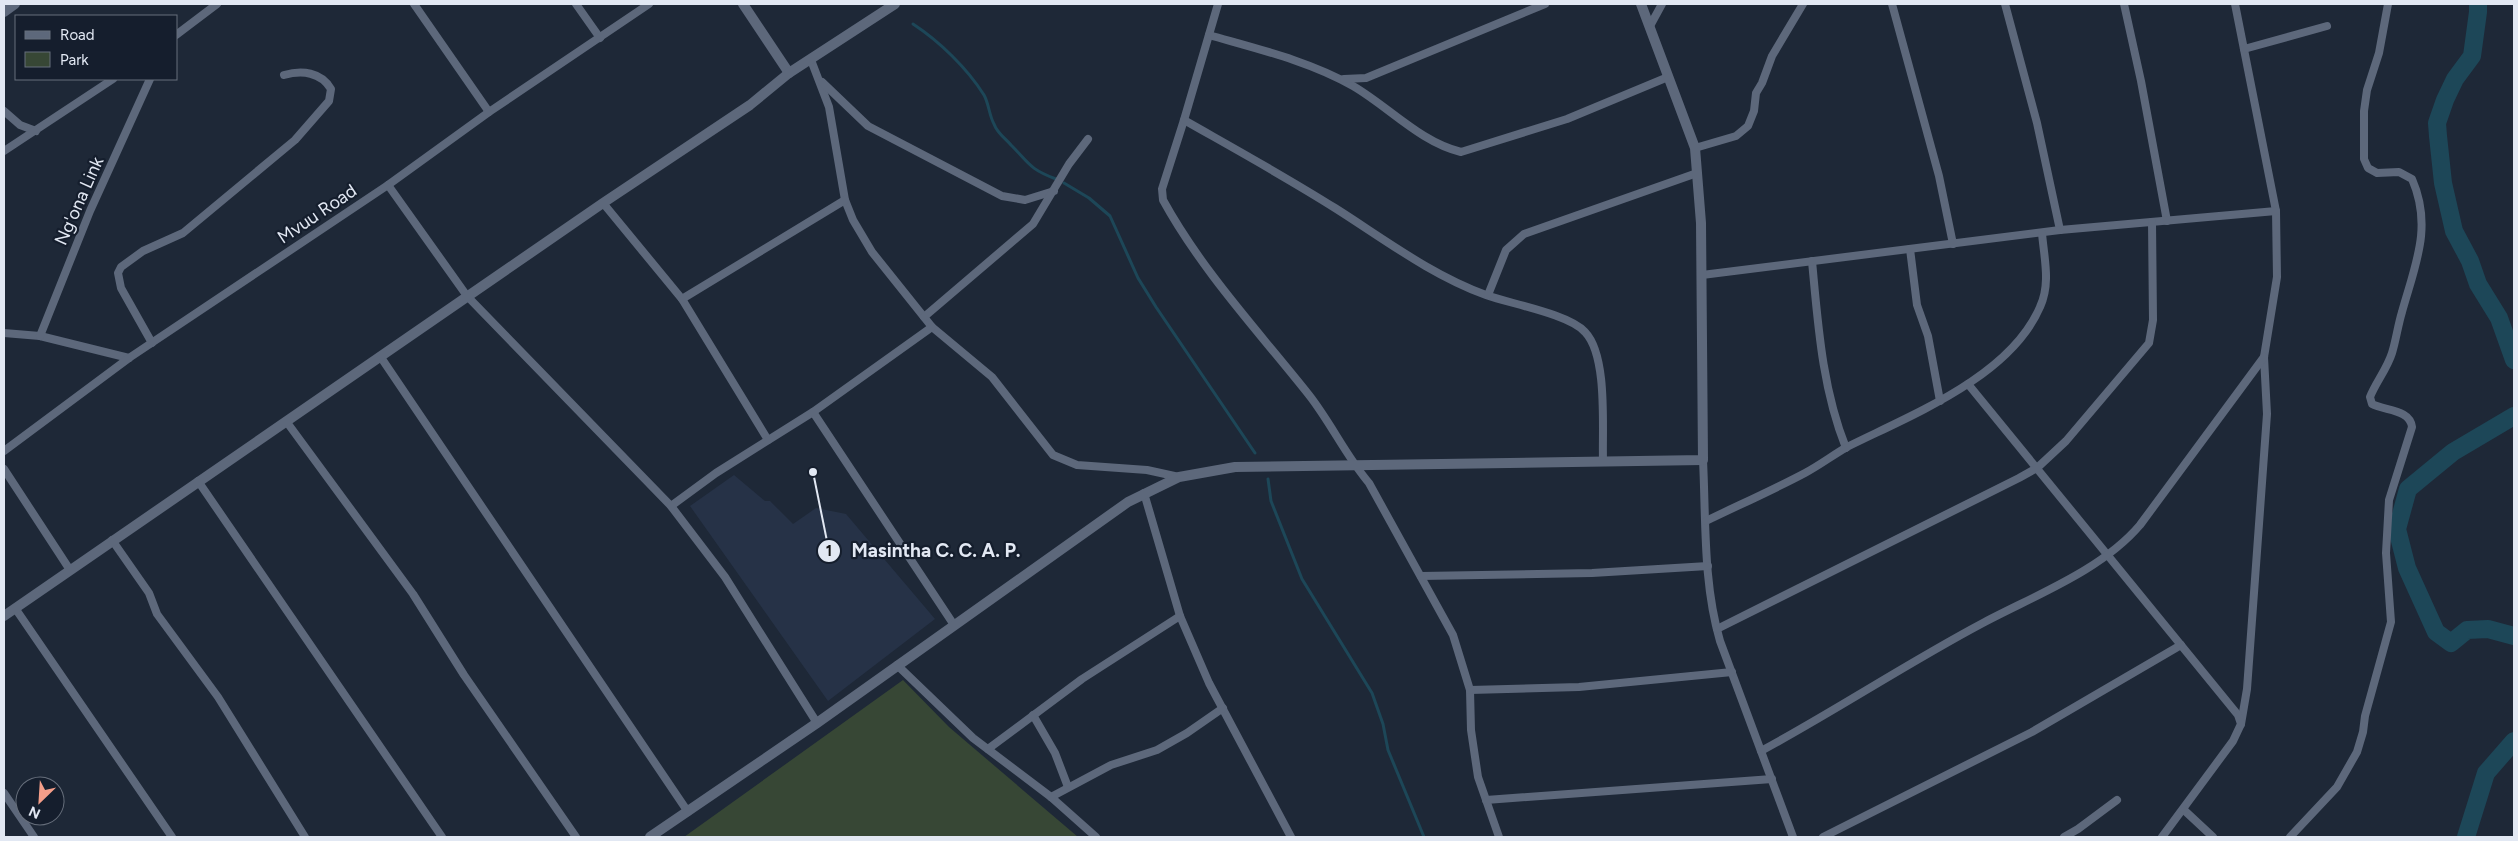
<svg xmlns="http://www.w3.org/2000/svg" width="2518" height="841" font-family="Figtree,sans-serif">
<style>
.built{fill:#263247}
.green{fill:#374735}
.lines{fill:none;stroke-linecap:round;stroke-linejoin:round}
.stream{stroke:#1d4758;stroke-width:3}
.river{stroke:#1d4758;stroke-width:18}
.minor{stroke:#5d687b;stroke-width:8}
.tertiary{stroke:#5d687b;stroke-width:10}
.labels{text-anchor:middle;stroke-width:4.5;stroke-linejoin:round;paint-order:stroke}
.street-label{font-size:18px;fill:#e2e8f3;stroke:#151e2d}
.leader{fill:none;stroke:#e2e8f3;stroke-width:2}
.callout-dot{fill:#e2e8f3;stroke:#151e2d;stroke-width:2}
.mark-label{font-size:15px;text-anchor:middle;font-weight:bold;fill:#111}
.callout-label{font-size:19px;text-anchor:middle;font-weight:bold;fill:#e2e8f3;stroke:#151e2d;stroke-width:4.5;stroke-linejoin:round;paint-order:stroke}
</style>
<rect width="100%" height="100%" fill="#1e2837"/>
<polygon class="built" points="734,475 765,501 770,501 793,524 816,508 846,514 935,619 828,701 690,506"/>
<polygon class="green" points="903,680 949,727 1078,837 684,837"/>
<g class="lines">
<g class="stream">
<path d="M913,24C939,41 967,68 984,95C989,104 989,115 994,124C997,133 1005,138 1011,145C1029,163 1029,169 1056,179"/>
<polyline points="1064,183 1089,198 1110,216 1138,278 1156,307 1255,453"/>
<polyline points="1268,479 1271,501 1302,579 1372,693 1383,724 1388,750 1424,837"/>
</g>
<g class="river">
<polyline points="2478,4 2478,12 2472,56 2455,79 2445,100 2437,123 2438,136 2443,183 2454,231 2470,261 2478,284 2499,318 2514,360"/>
<polyline points="2514,416 2453,452 2408,489 2397,529 2407,568 2436,632 2451,643 2467,630 2488,629 2514,636"/>
<polyline points="2466,837 2486,773 2514,741"/>
</g>
<g class="minor">
<polyline points="414,4 489,112"/>
<polyline points="576,4 600,38"/>
<path d="M1218,4L1184,120L1162,189L1163,200C1202,271 1259,332 1309,395C1331,423 1346,456 1369,483L1453,635L1470,690L1471,730L1478,777L1499,837"/>
<polyline points="1892,4 1939,176 1953,244"/>
<polyline points="2005,4 2037,123 2060,230"/>
<polyline points="2124,4 2141,81 2167,221"/>
<polyline points="2235,4 2276,211 2277,277 2264,357 2267,414 2247,689 2241,724"/>
<polyline points="1650,26 1662,4"/>
<polyline points="176,35 217,4"/>
<path d="M1209,35C1258,49 1309,61 1353,86C1389,107 1420,142 1461,152L1567,119L1668,77"/>
<polyline points="2244,49 2327,26"/>
<polyline points="811,60 829,107 845,200 853,220 872,252 932,327 992,377 1053,455 1077,465 1147,470 1179,477"/>
<polyline points="1344,79 1366,78 1545,4"/>
<polyline points="822,82 868,126 1002,196 1025,200 1054,191"/>
<polyline points="4,111 20,125 36,131"/>
<path d="M1184,120C1235,149 1286,177 1335,208C1384,239 1431,275 1486,295C1511,304 1569,314 1585,332C1608,356 1602,428 1603,461"/>
<polyline points="1695,148 1736,136 1748,126 1754,111 1756,93 1762,83 1772,56 1803,4"/>
<polyline points="4,151 113,79"/>
<polyline points="388,185 467,296 671,506 725,577 817,723"/>
<polyline points="603,203 682,299 768,440"/>
<polyline points="1910,249 1917,305 1928,336 1940,401"/>
<path d="M1812,261C1818,324 1822,388 1846,448"/>
<polyline points="1702,275 2060,230 2276,211"/>
<polyline points="1488,295 1506,250 1524,234 1697,173"/>
<polyline points="682,299 845,200"/>
<polyline points="924,317 1033,224 1069,164 1088,139"/>
<polyline points="4,333 40,336 129,358"/>
<polyline points="40,336 90,211 150,79"/>
<path d="M152,343L121,288L118,273L121,267L143,251L183,233L295,140L329,101L331,89C321,72 302,70 284,75"/>
<polyline points="380,356 688,812"/>
<polyline points="1968,384 2238,715 2241,724 2233,741 2162,837"/>
<polyline points="813,412 954,625"/>
<polyline points="286,421 413,594 464,675 576,837"/>
<polyline points="4,451 129,358 388,185 489,112 649,4"/>
<path d="M1703,460C1706,520 1703,583 1720,641L1793,837"/>
<polyline points="4,469 70,570"/>
<polyline points="198,481 442,837"/>
<polyline points="1144,493 1180,616 1209,683 1291,837"/>
<polyline points="671,506 716,473 813,412 932,327"/>
<path d="M1706,521C1739,505 1773,490 1805,473C1820,465 1833,455 1847,447C1911,415 2010,377 2040,307C2051,283 2044,258 2042,233"/>
<polyline points="112,540 149,593 157,614 218,697 305,837"/>
<polyline points="1421,576 1592,573 1708,566"/>
<polyline points="15,608 172,837"/>
<polyline points="1717,629 2019,478 2037,468 2066,441 2149,343 2153,320 2152,222"/>
<polyline points="897,665 973,738 1051,797 1096,837"/>
<polyline points="1470,690 1579,687 1732,672"/>
<polyline points="1033,715 1055,753 1068,787"/>
<polyline points="988,749 1082,679 1180,616"/>
<path d="M1761,751C1835,711 1906,664 1981,624C2033,596 2101,571 2140,525L2264,357"/>
<polyline points="4,793 34,837"/>
<polyline points="1051,797 1111,765 1157,750 1187,733 1223,708"/>
<polyline points="1486,800 1772,779"/>
<polyline points="2184,810 2213,837"/>
<polyline points="1823,837 2032,732 2181,645"/>
<polyline points="2064,837 2078,829 2117,800"/>
<path d="M2290,837L2337,787L2357,752L2363,732L2365,716L2391,622L2386,553L2389,500L2412,427C2410,409 2385,411 2372,404L2370,397C2376,382 2387,369 2392,353C2396,340 2398,325 2402,312C2415,265 2433,227 2412,179L2399,172L2377,173L2368,168L2364,159V111L2367,90L2379,53L2388,4"/>
</g>
<g class="tertiary">
<polyline points="743,4 789,73"/>
<polyline points="4,12 15,4"/>
<polyline points="4,616 603,203 750,105 789,73 895,4"/>
<polyline points="650,837 817,723 1128,502 1179,477 1235,467 1703,460 1701,223 1695,148 1641,4"/>
</g>
</g>
<g class="labels">
<g class="street-label">
<text transform="translate(79 201) rotate(-66)" y="6">Ng'ona Link</text>
<text transform="translate(317 214) rotate(-34)" y="6">Mvuu Road</text>
</g>
</g>
<path class="leader" d="M813 472L829 551"/>
<g class="callout-dot">
<circle cx="813" cy="472" r="5"/>
<circle cx="829" cy="551" r="12"/>
</g>
<g class="mark-label">
<text x="829" y="556">1</text>
</g>
<g class="callout-label">
<text x="936" y="557">Masintha C. C. A. P.</text>
</g>
<rect width="2518" height="841" fill="none" stroke="#e2e8f3" stroke-width="10"/>
<rect x="15" y="15" width="162" height="65" fill="#151e2d" stroke="#676f7c"/>
<rect x="25" y="31" width="25" height="8" fill="#5d687b" stroke="#676f7c"/>
<text x="60" y="40" font-size="15" fill="#e2e8f3">Road</text>
<rect x="25" y="52" width="25" height="15" fill="#374735" stroke="#676f7c"/>
<text x="60" y="65" font-size="15" fill="#e2e8f3">Park</text>
<g transform="translate(40 801) rotate(205)"><circle r="24" fill="#151e2d" stroke="#676f7c"/>
<path d="M0-4L9 19L0 12L-9 19Z" fill="#f49e89"/>
<text y="-8" font-size="14" font-weight="bold" text-anchor="middle" fill="#e2e8f3">N</text>
</g>
</svg>
